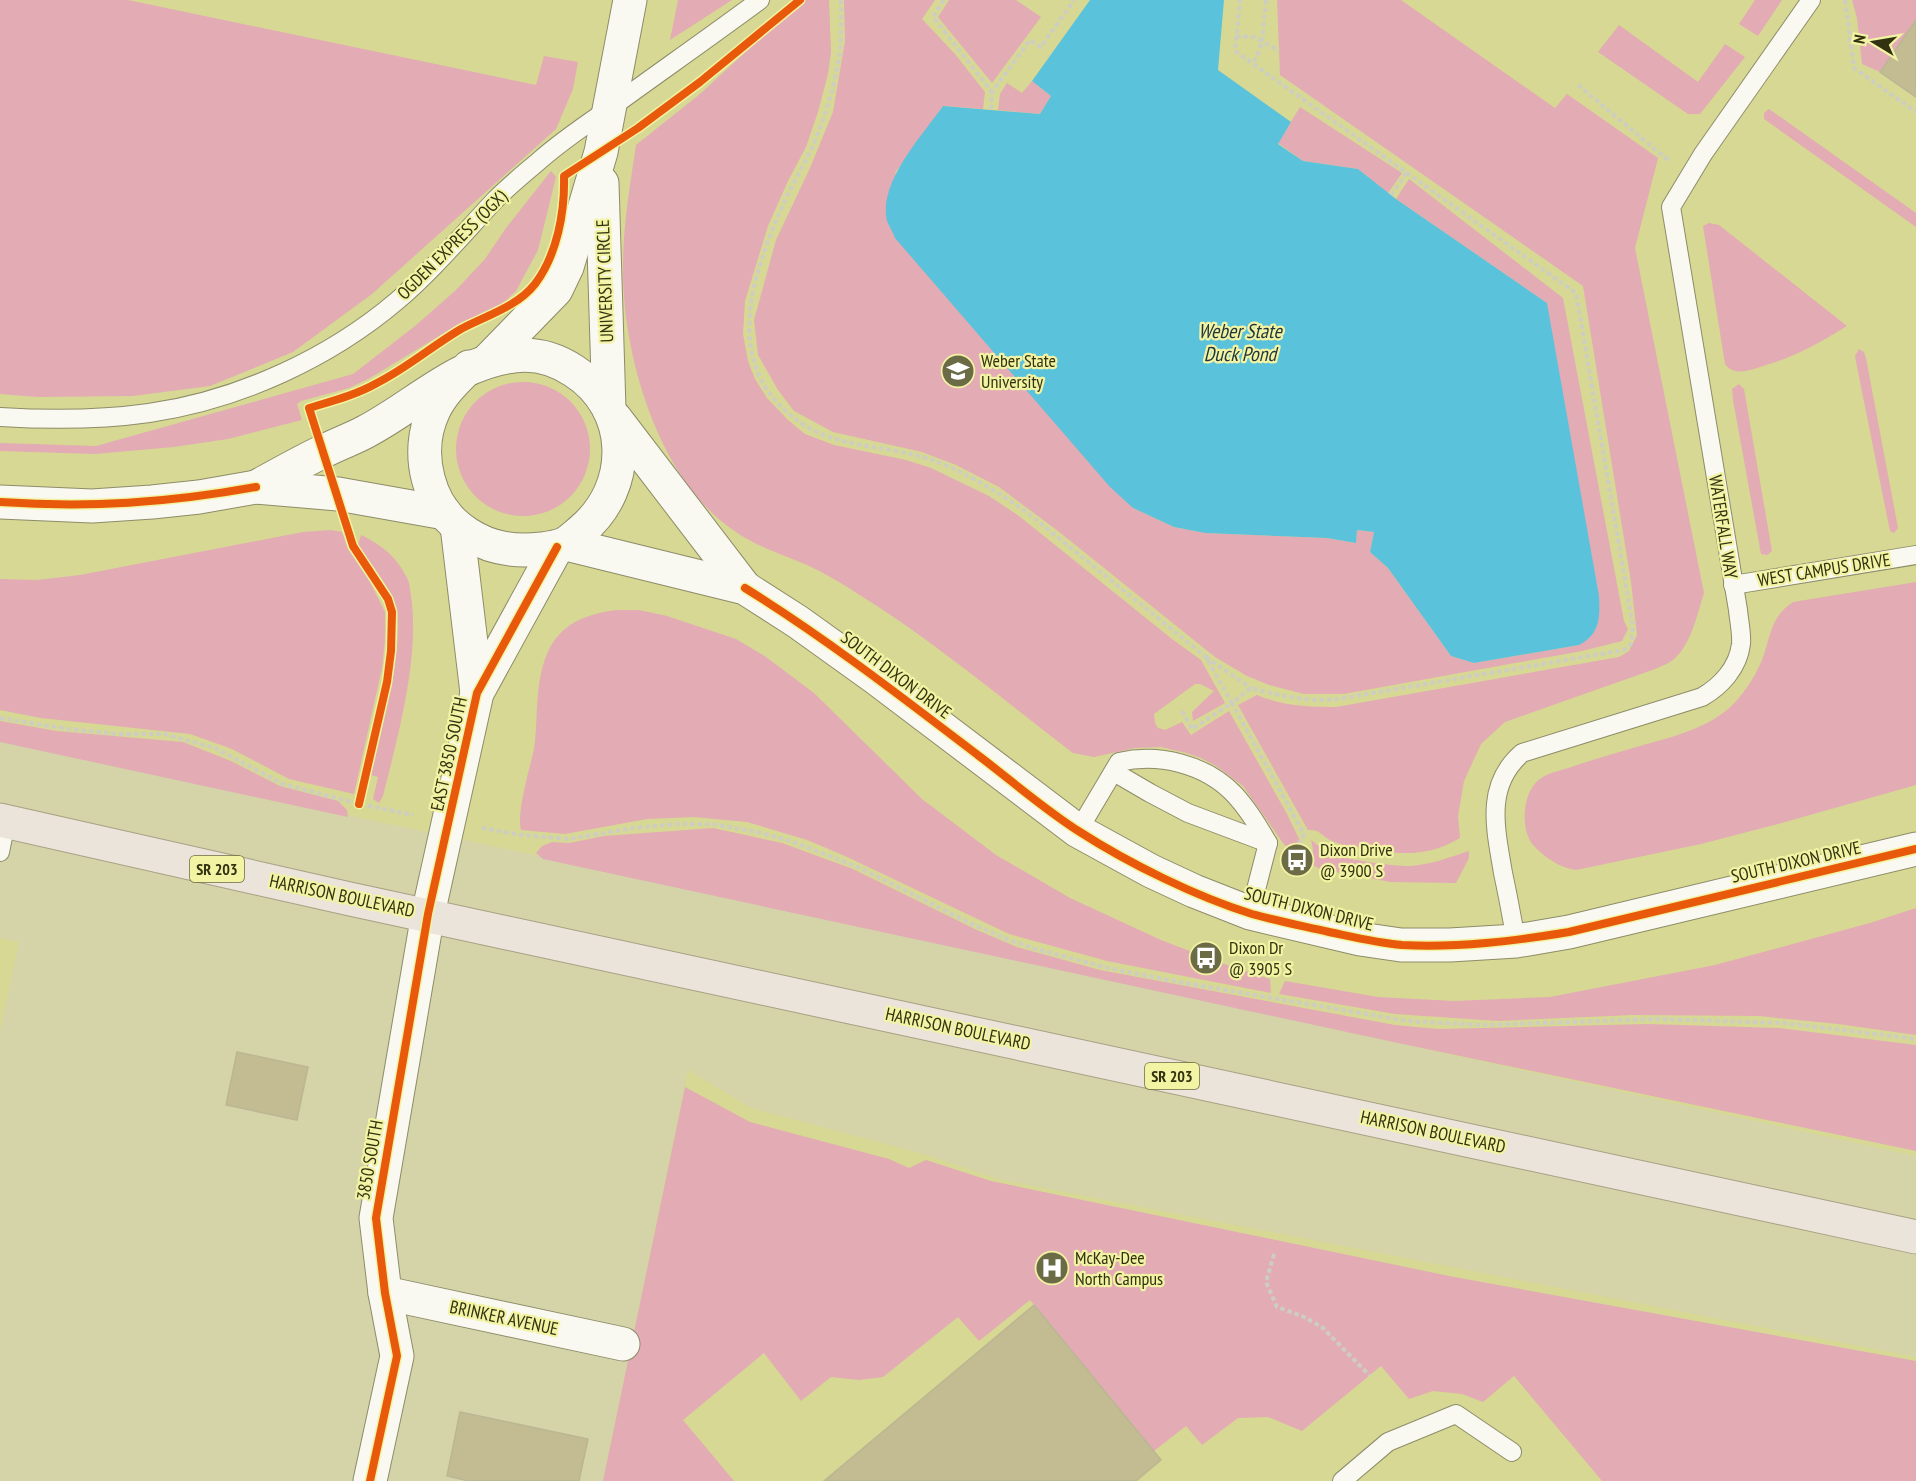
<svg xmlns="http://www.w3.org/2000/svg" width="1916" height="1481" font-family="'PT Sans Narrow',sans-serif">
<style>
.built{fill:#d7d893}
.green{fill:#e3abb4}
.water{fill:#5ac2db}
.building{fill:#c3bb91;stroke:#bbb693;stroke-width:1.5}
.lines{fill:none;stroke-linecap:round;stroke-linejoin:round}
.service-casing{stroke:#8d8c69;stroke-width:20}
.minor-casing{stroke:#8d8c69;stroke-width:35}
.tertiary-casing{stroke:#8d8c69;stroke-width:35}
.primary-casing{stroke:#a99f83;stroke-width:35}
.path{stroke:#cdcec0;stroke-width:4;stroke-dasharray:4.5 3;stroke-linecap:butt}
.service{stroke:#f9f9f2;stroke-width:18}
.minor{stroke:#f9f9f2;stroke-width:33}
.tertiary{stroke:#f9f9f2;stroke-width:33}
.primary{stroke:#eae4db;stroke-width:33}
.cycleway-casing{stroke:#f2f3a3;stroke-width:11}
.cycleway{stroke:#e8590c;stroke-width:8}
.labels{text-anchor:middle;stroke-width:4.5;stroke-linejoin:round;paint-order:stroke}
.shield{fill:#f2f3a3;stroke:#6c6c3d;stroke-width:1.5}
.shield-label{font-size:16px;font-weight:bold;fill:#323211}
.street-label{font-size:18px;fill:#323211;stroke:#f2f3a3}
.poi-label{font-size:18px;fill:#323211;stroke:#f2f3a3;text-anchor:start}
.water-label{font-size:20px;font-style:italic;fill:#1e353f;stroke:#f2f3a3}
</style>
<rect width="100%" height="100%" fill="#d4d4a8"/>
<g class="built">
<polygon points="0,0 1916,0 1916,1156 554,859 0,741"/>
<polygon points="0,938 19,942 0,1031"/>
<polygon points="688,1070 751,1108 927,1155 998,1179 1916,1357 1916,1481 603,1481"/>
</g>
<g class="green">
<polygon points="0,0 128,0 536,85 544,56 578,62 573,89 556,129 372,294 293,352 210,386 133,396 37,397 0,394"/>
<polygon points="678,0 732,0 670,40"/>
<path d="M802,0H829L831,52L828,74L818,112L806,147L788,181L768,226L745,301L743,334L748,361L755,379L767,398L788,420L805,434L834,445L906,460L931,468L989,496L1019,516L1172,639L1201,660L1225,703L1193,721L1192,712L1214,691L1200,684H1195L1154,714L1155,723L1158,728L1165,730L1182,722L1191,735L1229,711L1287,814L1301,843V847L1296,856L1283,843L1243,786L1216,766L1201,758L1186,753L1161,747L1135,748L1094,757L1073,753C1002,699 934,641 858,594C842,583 824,573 807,565C781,554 757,547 733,530C658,479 622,354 623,267C623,226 630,185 636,145L700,94Z"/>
<polygon points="844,0 935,0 922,19 955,54 985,92 983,109 943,106 895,173 1133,508 1174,527 1205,533 1327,538 1356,543 1357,530 1374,532 1370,552 1388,568 1451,656 1474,663 1579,645 1547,303 1396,199 1409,179 1563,298 1624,621 1628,629 1622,641 1582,651 1344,694 1304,694 1269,685 1247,676 1215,657 1058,531 999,487 956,465 922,452 833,432 794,411 778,390 758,355 754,320 776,240 810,168 833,112 845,41"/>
<polygon points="949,0 1016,0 1041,17 992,83 938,17"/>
<path d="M1277,0H1401L1555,108L1567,94L1658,158L1635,248L1704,593C1697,615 1691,645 1673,660C1668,664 1661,666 1655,669L1505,722L1481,744L1464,781L1458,816L1460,838C1427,858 1396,855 1360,847C1351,846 1340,845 1332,841C1322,836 1320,829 1308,830L1238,705L1257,695C1283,706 1309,707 1336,707L1619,657L1629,651L1637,635L1631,582L1583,286L1280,75Z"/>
<polygon points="1755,0 1782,0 1758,36 1739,24"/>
<polygon points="1852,0 1916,0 1916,20 1880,72 1862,64 1857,18"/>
<polygon points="1619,25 1698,82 1725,44 1745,57 1700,114 1688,114 1598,52"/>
<polygon points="1032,81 1051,96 1040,114 998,110 1000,94 1007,83 1022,93"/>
<polygon points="1300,107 1402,173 1388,193 1358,169 1303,161 1278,143"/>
<polygon points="1769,109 1916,213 1916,227 1764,119 1764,113"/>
<polygon points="551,171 556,177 538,250 516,291 498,308 462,322 370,378 349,388 301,401 297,404 302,420 228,439 174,447 95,454 0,451 0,443 96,446 353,374 415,326 456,290 485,259 506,228"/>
<path d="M1709,223L1719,225L1847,326C1817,344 1797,356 1763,366C1751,370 1734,377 1725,364L1703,226Z"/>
<polygon points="1859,349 1864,352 1866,358 1898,528 1894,533 1890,531 1856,362 1855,356"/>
<circle cx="523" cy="449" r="67"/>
<polygon points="1739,384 1744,389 1772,551 1767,555 1761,554 1733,400 1732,389"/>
<polygon points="331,530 342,532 348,549 370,582 385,612 385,641 382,668 354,794 289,779 232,749 190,734 41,718 0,710 0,579 37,580 80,575 303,532"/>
<path d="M361,535C383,546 396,556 407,578C410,583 410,590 411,596C420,657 398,736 383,796L379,803L373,799L378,777L371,775C380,735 407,640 395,603C389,585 369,562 358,545Z"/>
<path d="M1916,582V785L1778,824L1701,844L1576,870C1560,868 1544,857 1533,845C1520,830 1522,791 1540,779C1549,772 1564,770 1574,766C1596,759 1618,752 1640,746C1671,737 1703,730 1728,709C1742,697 1755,677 1762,660C1771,636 1770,617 1793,602Z"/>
<path d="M616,610H639L667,616L736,639L766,657L814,693L922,799L996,855L1070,898L1161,940L1218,962L1270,979L1271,993L1107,961L1009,934L845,856L807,840L747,822L694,817L647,819L565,834L521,830C516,814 530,767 534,749C537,731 536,712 538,694C543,642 562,617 616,610Z"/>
<polygon points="0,721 57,731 183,742 231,761 280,786 338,801 347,810 348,817 0,742"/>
<polygon points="713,828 782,843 853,869 977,930 1017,947 1100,970 1395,1025 1438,1029 1648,1024 1779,1028 1916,1045 1916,1151 1398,1043 543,859 536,853 542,846 552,842 569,843 604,836"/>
<path d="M1311,840C1317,844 1321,849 1326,851C1342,860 1392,866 1410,866C1429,865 1451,857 1469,851V858L1456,883L1390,882L1320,869L1311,864L1313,849Z"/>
<polygon points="1916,908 1916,1035 1838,1024 1759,1016 1632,1015 1498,1021 1395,1014 1279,994 1285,981 1378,997 1454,1001 1550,997 1715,965 1870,923"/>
<polygon points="685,1087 750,1122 889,1159 909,1168 926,1160 991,1181 1449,1276 1916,1361 1916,1481 1602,1481 1514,1376 1483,1402 1462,1394 1433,1391 1409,1399 1381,1366 1302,1431 1268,1417 1238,1418 1202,1445 1186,1426 1154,1451 1030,1300 979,1341 958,1317 883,1377 859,1380 831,1377 801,1401 764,1353 683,1420 734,1481 603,1481"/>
</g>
<path class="water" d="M1090,0H1224L1218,70L1291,122L1278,144L1303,161L1358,169L1396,199L1547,303L1599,596C1600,618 1600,634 1579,645L1474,663L1451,656L1388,568L1370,552L1374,532L1357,530L1356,543L1327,538L1205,533L1174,527L1133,508L1110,487L895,238C893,232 889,226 887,221C878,182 922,136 943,106L1040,114L1051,96L1032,81Z"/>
<g class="building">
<polygon points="1916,20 1916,97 1880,72"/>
<polygon points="237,1052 308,1067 297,1120 226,1105"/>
<polygon points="1034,1305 1161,1460 1136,1481 824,1481"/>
<polygon points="460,1412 588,1439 579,1481 469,1481 447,1476"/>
</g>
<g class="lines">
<defs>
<g id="service">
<path d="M0,417C49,420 100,420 149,413C239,400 330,358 398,300C434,269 464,233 496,199C510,185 525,173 540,160C565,138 593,120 620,101C667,67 714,34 760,0"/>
<polyline points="1733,585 1916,555"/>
<polyline points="1114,772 1150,793 1188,813 1268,843"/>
<path d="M1078,831L1119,762C1159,753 1205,764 1234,794C1248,809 1258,826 1268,843L1250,913"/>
<polyline points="0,852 6,822"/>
<path d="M1516,941C1512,918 1508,896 1503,873C1496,830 1484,786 1522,753L1702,697C1721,686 1738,668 1741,644C1742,634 1739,621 1738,610L1671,207L1703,154L1811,0"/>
<polyline points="1342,1481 1388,1442 1456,1414 1512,1452"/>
</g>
<g id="minor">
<polyline points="385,1293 623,1344"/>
<polyline points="370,1481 397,1356 385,1293 376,1218 428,914"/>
</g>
<g id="tertiary">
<polyline points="602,183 609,409"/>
<polyline points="486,362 556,290 567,267 601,152 630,0"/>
<polyline points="615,418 745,588"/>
<path d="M256,487C278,475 301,462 324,451C338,444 352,439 365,432C415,406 457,362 514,356C535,353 556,359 574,371C632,408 633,487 582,530C576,535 570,541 564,544C557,547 549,548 542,549C515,552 491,549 468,534C427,509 414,452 434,410C442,393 456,380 469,367"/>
<polyline points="0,502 92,506 152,502 199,497 256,487 338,494 445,513"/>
<polyline points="457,526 477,693"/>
<polyline points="566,544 745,588 798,622 876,678 1078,831 1151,871 1194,891 1250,913 1360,939 1401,945 1450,945 1516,941 1569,932 1916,849"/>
<polyline points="428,914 477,693 557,547"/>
</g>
<polyline id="primary" points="0,820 350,899 1916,1237"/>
</defs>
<use href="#service" class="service-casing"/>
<use href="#minor" class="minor-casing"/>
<use href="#tertiary" class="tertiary-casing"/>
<use href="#primary" class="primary-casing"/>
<g class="path">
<path d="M841,0C841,16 842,34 840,50C837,78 828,107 818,133C808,159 793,182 782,207C749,282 720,373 806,426C839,446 879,446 915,455C955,465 991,488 1024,510L1206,657L1232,703L1251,688C1281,696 1307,702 1338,699L1624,650L1631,644L1633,627L1576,293L1235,51L1240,0"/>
<polyline points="944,0 933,17 992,92"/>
<polyline points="1266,0 1262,41 1279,51"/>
<polyline points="1845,0 1854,68 1916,112"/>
<polyline points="1236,36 1254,37 1262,41 1260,49 1253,64"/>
<polyline points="1578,85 1668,160"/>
<polyline points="991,109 992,92 1030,40 1041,47 1074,0"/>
<polyline points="1391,195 1407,172"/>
<polyline points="1206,657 1251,688"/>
<polyline points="1182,711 1192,729 1232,703 1304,834 1298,846"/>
<polyline points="0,718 68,729 118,734 164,734 215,748 283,784 359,804 413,815"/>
<polyline points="482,828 521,835 569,839 633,828 678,824 712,824 757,832 791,841 860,868 970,923 1009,940 1036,949 1108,968 1179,982 1407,1021 1482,1025 1658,1019 1784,1023 1916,1039"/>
<polyline points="1274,1254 1266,1282 1277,1307 1302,1316 1322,1327 1370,1376"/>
</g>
<use href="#service" class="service"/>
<use href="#minor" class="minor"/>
<use href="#tertiary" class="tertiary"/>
<use href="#primary" class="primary"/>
<defs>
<g id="cycleway">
<path d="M0,502C89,508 168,503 256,487"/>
<path d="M745,588C827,639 903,698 979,756C1012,781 1045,810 1080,832C1128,863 1197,897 1252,914C1277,921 1303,926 1329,932C1353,937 1378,943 1402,945C1458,948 1514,941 1569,932L1916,849"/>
<path d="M359,804L387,682L391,651L392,612L388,599L353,546L309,408C332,401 356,395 377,383C407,368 432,346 461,329C485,316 517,307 535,284C557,255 565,212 564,176L638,128L700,82L800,0"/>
<polyline points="370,1481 397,1356 385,1293 376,1218 428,914 477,693 557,547"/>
</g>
</defs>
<use href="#cycleway" class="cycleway-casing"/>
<use href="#cycleway" class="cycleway"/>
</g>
<defs>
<symbol id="university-disc" viewBox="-11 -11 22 22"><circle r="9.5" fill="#6b6b46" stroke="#f2f3a3"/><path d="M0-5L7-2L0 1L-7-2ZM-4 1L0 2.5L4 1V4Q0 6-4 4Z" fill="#fff"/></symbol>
<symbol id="bus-disc" viewBox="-11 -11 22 22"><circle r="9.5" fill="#6b6b46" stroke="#f2f3a3"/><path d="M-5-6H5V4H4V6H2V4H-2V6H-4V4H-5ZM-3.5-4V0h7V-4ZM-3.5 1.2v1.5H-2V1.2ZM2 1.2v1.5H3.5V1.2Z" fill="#fff"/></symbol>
<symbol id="hospital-disc" viewBox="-11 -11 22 22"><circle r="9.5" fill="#6b6b46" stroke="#f2f3a3"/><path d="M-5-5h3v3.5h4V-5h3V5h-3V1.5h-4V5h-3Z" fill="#fff"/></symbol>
</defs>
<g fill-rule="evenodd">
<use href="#university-disc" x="939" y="352" width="38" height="38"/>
<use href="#bus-disc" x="1278" y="841" width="38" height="38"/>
<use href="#bus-disc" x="1187" y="939" width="38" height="38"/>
<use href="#hospital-disc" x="1033" y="1249" width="38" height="38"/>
</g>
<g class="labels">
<g class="shield">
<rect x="190" y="856" width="54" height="26" rx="4.5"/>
<rect x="1145" y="1063" width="54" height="26" rx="4.5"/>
</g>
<g class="shield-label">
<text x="217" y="875">SR 203</text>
<text x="1172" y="1082">SR 203</text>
</g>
<g class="street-label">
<text transform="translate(452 245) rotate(-45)" y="6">OGDEN EXPRESS (OGX)</text>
<text transform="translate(605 281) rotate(-92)" y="6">UNIVERSITY CIRCLE</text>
<text transform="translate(1723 527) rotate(81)" y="6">WATERFALL WAY</text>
<text transform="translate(1824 570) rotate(-9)" y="6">WEST CAMPUS DRIVE</text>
<text transform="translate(896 675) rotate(37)" y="6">SOUTH DIXON DRIVE</text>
<text transform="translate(449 754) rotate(-78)" y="6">EAST 3850 SOUTH</text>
<text transform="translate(1796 862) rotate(-13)" y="6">SOUTH DIXON DRIVE</text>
<text transform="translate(342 896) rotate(12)" y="6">HARRISON BOULEVARD</text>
<text transform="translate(1309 909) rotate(14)" y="6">SOUTH DIXON DRIVE</text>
<text transform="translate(958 1029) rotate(12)" y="6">HARRISON BOULEVARD</text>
<text transform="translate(1433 1132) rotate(12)" y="6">HARRISON BOULEVARD</text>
<text transform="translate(370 1160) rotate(-80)" y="6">3850 SOUTH</text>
<text transform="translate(504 1318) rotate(12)" y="6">BRINKER AVENUE</text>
</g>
<g class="poi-label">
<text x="981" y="367">Weber State<tspan x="981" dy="21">University</tspan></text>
<text x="1320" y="856">Dixon Drive<tspan x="1320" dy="21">@ 3900 S</tspan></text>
<text x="1229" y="954">Dixon Dr<tspan x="1229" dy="21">@ 3905 S</tspan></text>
<text x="1075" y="1264">McKay-Dee<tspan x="1075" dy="21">North Campus</tspan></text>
</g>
<g class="water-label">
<text x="1240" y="338">Weber State<tspan x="1240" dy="23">Duck Pond</tspan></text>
</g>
</g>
<g transform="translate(1874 42) rotate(281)" stroke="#f2f3a3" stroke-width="4.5" paint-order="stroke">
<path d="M0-4.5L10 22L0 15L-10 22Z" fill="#323211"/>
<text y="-9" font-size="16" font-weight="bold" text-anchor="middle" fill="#323211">N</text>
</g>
</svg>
